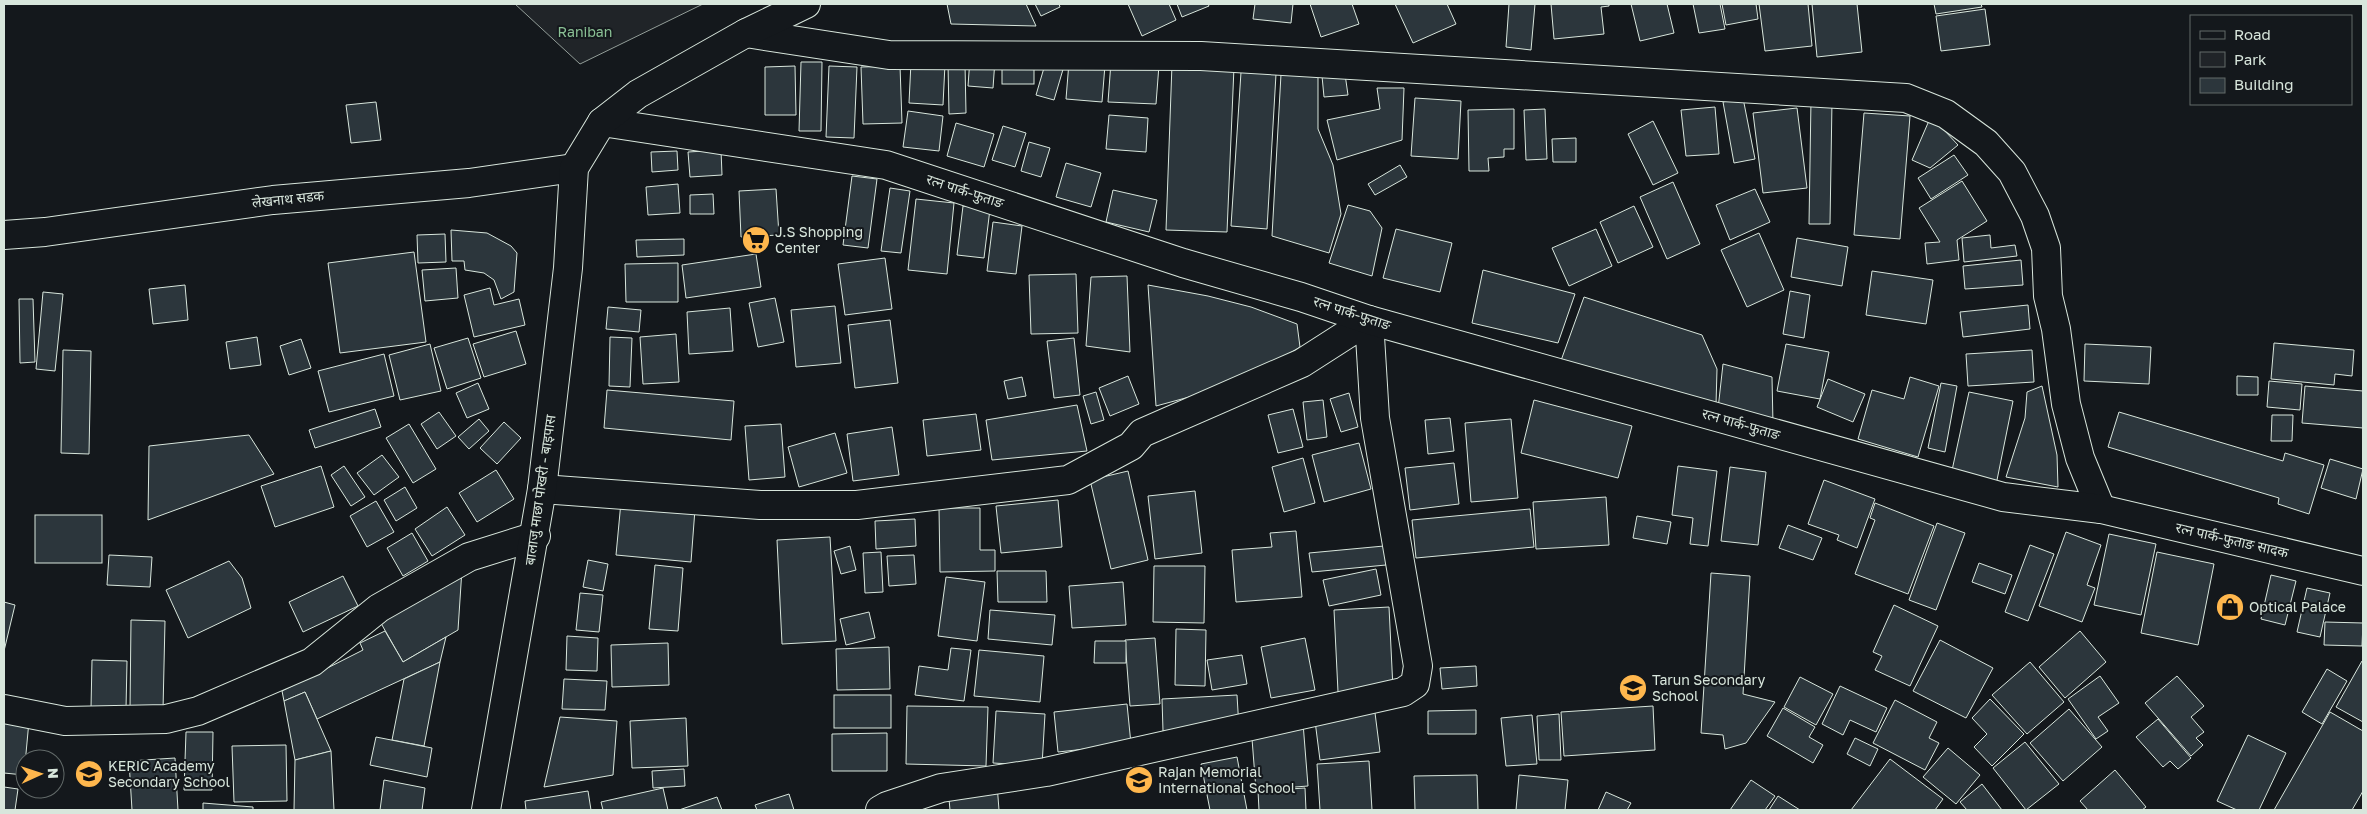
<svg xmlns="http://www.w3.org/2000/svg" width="2367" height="814" font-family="'Golos Text','Noto Sans Devanagari',sans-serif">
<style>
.green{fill:#202428;stroke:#939e99}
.building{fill:#2c363c;stroke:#d8e6dc}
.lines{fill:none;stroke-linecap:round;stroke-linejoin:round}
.street-casing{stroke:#d8e6dc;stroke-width:30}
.secondary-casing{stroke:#d8e6dc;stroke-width:30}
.primary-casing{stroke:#d8e6dc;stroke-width:30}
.street{stroke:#14181c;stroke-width:28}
.secondary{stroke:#14181c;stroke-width:28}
.primary{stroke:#14181c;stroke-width:28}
.labels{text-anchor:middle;stroke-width:4;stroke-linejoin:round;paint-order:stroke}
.park-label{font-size:14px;fill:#8ac095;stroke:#14181c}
.street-label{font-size:14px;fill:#d8e6dc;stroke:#14181c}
.poi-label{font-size:14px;fill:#d8e6dc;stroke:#14181c;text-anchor:start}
</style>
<rect width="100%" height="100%" fill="#14181c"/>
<polygon class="green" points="515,4 703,4 580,64"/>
<g class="building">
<polygon points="947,4 1026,4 1036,26 951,24"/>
<polygon points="1035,4 1059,4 1060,7 1041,16"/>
<polygon points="1128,4 1169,4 1176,20 1142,36"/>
<polygon points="1177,4 1208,4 1209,6 1182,17"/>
<polygon points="1255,4 1293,4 1291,23 1253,19"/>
<polygon points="1310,4 1352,4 1359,24 1321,37"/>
<polygon points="1395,4 1447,4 1456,24 1413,43"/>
<polygon points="1509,4 1535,4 1531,50 1506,47"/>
<polygon points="1551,4 1609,4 1609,6 1601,7 1604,34 1554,39"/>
<polygon points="1631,4 1667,4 1674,33 1640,41"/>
<polygon points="1693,4 1720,4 1725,29 1699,33"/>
<polygon points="1722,4 1756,4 1758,19 1726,25"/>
<polygon points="1759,4 1808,4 1812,46 1765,51"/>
<polygon points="1812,4 1857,4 1862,52 1817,57"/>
<polygon points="1934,4 1981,4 1982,7 1936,14"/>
<polygon points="1985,9 1990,45 1941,51 1936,16"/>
<polygon points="970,58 995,60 993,88 968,86"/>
<rect x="1002" y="61" width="32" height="23"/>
<polygon points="1046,61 1064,66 1054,100 1036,95"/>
<polygon points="801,62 822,62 821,131 799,131"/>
<polygon points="911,62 945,64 943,105 909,103"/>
<polygon points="1069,62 1105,65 1102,102 1066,99"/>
<polygon points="1111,62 1159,65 1156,104 1108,102"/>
<polygon points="948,64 965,64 966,113 949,114"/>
<polygon points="1172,64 1234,67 1227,232 1166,230"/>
<polygon points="795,66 796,115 765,115 765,67"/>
<polygon points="829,66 857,67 854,138 826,137"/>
<polygon points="900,66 902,123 863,124 861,67"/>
<polygon points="1241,72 1276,74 1267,229 1231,226"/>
<polygon points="1281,74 1318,75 1318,129 1333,165 1341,214 1329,253 1272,236"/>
<polygon points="1345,74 1348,95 1324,97 1322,76"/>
<polygon points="1377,88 1404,88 1402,140 1337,160 1327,120 1380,109"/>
<polygon points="1415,98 1461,101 1458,159 1411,156"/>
<polygon points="1743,98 1755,159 1734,163 1723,102"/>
<polygon points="1811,100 1832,101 1830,224 1809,224"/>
<polygon points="376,102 381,140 351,143 346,105"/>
<polygon points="1715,107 1719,154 1686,156 1681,110"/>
<polygon points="1797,108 1807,188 1763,193 1753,113"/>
<polygon points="1514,109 1514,149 1504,149 1504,157 1488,158 1489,171 1469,171 1468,110"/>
<polygon points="1545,109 1547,159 1526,160 1524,110"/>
<polygon points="908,111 943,116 939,151 903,147"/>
<polygon points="1864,113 1910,116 1900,239 1854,235"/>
<polygon points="1109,115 1148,118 1146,152 1106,149"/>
<polygon points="1931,116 1958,145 1930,168 1912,160"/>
<polygon points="1653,121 1678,173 1653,185 1628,134"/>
<polygon points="956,123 994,134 984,167 947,156"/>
<polygon points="1003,126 1026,133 1015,167 992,160"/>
<polygon points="1576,138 1576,162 1553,162 1552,139"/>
<polygon points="1029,142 1050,148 1041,177 1021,171"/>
<polygon points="721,150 722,175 690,177 688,152"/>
<polygon points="677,151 678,170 652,172 651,152"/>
<polygon points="1954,155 1968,175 1931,199 1918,178"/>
<polygon points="1066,163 1101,173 1091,207 1056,197"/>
<polygon points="1400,165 1407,177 1375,195 1368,184"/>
<polygon points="852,176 877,179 868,248 843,245"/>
<polygon points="1962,181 1987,221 1957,240 1959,260 1927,264 1925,243 1940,242 1919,208"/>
<polygon points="1673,182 1700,244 1667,259 1640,197"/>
<polygon points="678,184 680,213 648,215 646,187"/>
<polygon points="890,188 910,191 901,253 881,251"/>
<polygon points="776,189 779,235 741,237 739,191"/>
<polygon points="1755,189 1770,222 1730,240 1716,205"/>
<polygon points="1113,190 1157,200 1149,232 1106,222"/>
<polygon points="713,194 714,214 690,214 690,195"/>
<polygon points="916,199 954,203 947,274 908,270"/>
<polygon points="1348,205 1370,211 1382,228 1372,276 1329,263"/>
<polygon points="963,206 990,209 984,258 957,255"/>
<polygon points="1634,206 1653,247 1618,263 1600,222"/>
<polygon points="993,222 1022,226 1016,274 987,271"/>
<polygon points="1396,229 1452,243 1440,292 1383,278"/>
<polygon points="1596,229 1612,266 1569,286 1552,248"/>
<polygon points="451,230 487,233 511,246 517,253 514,292 501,299 494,280 484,273 465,270 464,261 452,261"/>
<polygon points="1759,233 1784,290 1747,307 1721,250"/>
<polygon points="445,234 446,262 418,263 417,235"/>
<polygon points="1990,235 1991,248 2015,245 2017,256 1964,262 1962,238"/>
<polygon points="1797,238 1848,247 1842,286 1791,277"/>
<polygon points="684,239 684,255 637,257 636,240"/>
<polygon points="414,252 426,342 340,353 328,263"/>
<polygon points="756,254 761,287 686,298 682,265"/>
<polygon points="885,258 892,309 845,315 838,264"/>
<polygon points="2021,260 2023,285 1965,289 1963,266"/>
<polygon points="678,263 678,302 626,302 625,264"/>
<polygon points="456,268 458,298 425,301 422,270"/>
<polygon points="1483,270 1575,294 1558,343 1472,323"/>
<polygon points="1872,271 1933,280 1926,324 1866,315"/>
<polygon points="1076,274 1078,333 1031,334 1029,275"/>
<polygon points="1127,276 1130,352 1086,346 1091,277"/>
<polygon points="185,285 188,320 153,324 149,289"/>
<polygon points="1148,285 1208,296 1251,307 1297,324 1300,347 1241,383 1156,406"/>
<polygon points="490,288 494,305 519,299 525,325 474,337 464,295"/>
<polygon points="1790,291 1810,295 1804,338 1783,334"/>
<polygon points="43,292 63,294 55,371 36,369"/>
<polygon points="1584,297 1702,335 1717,369 1716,405 1559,366"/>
<polygon points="775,298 784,342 758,347 749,303"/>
<polygon points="19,299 33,299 35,362 20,363"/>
<polygon points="2028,305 2030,329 1963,337 1960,312"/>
<polygon points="835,306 841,363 796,367 791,310"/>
<polygon points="608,307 641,310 639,332 606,329"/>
<polygon points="730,308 733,351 689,354 687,312"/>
<polygon points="890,320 898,383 855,388 848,325"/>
<polygon points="516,331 526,364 484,377 473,344"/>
<polygon points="676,334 679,382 643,384 640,337"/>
<polygon points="257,337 261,365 230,369 226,342"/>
<polygon points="610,337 632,338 630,387 609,386"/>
<polygon points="468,338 481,378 447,389 434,348"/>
<polygon points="1074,338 1080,395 1054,398 1047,341"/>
<polygon points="301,339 311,368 289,375 280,346"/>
<polygon points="2274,343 2354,350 2352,376 2335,374 2334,385 2271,379"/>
<polygon points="430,344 441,391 400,400 389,355"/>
<polygon points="1786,344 1829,352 1820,399 1777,391"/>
<polygon points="2085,344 2151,347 2149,384 2084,381"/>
<polygon points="63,350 91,351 89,454 61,453"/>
<polygon points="2032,350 2034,382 1968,386 1966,354"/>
<polygon points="384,354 394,396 329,412 318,371"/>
<polygon points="1723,364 1772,377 1773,425 1718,409"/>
<polygon points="1128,376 1139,404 1110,416 1099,388"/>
<polygon points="2237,376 2258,377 2258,395 2237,395"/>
<polygon points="1022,377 1026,396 1008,399 1004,381"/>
<polygon points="1910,377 1939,386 1918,457 1858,439 1872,390 1904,399"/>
<polygon points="1828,379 1865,394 1853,422 1817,407"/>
<polygon points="2269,381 2302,384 2300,410 2267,407"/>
<polygon points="478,383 489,409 467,418 456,393"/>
<polygon points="1941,383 1957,386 1945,452 1928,448"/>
<polygon points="2042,386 2057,455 2058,487 2006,477 2025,418 2027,392"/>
<polygon points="2305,386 2363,391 2363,428 2302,423"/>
<polygon points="607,390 734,401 731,440 604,428"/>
<polygon points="1096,392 1104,420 1091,424 1083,396"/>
<polygon points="1969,392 2013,401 1996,485 1951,475"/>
<polygon points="1349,393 1358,427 1341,432 1330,399"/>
<polygon points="1323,400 1327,437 1307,440 1303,402"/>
<polygon points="1534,400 1632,426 1618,478 1521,453"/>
<polygon points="1077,405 1087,451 992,460 986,420"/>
<polygon points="375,409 381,427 315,448 309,430"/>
<polygon points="1293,409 1303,447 1278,453 1268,415"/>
<polygon points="439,412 456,436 437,449 421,424"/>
<polygon points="2119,412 2283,461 2285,453 2324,465 2309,514 2278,504 2279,498 2108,447"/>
<polygon points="976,414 981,450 927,456 923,420"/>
<polygon points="2272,415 2293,415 2292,441 2271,441"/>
<polygon points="1450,418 1454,451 1428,454 1425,420"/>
<polygon points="479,419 489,431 469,449 458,437"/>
<polygon points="1511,419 1518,498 1471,502 1465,423"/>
<polygon points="504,422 521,438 497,464 480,448"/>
<polygon points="409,424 436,469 413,483 386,438"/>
<polygon points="781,424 785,477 749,480 745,426"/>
<polygon points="892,427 899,475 853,481 847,434"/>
<polygon points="835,433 847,473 799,487 788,447"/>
<polygon points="249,435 274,474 148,520 149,446"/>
<polygon points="1359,443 1371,489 1324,502 1312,455"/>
<polygon points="382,455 399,477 374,495 357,473"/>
<polygon points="1303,458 1315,503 1284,512 1272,467"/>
<polygon points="2330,459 2363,469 2356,499 2321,488"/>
<polygon points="1454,463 1459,504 1410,510 1405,468"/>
<polygon points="321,466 334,507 275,527 261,486"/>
<polygon points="344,466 365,497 351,506 331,475"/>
<polygon points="1678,466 1717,471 1708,546 1690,544 1693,518 1672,515"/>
<polygon points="1730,467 1766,472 1758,545 1721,541"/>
<polygon points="496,470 514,499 477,522 459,493"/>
<polygon points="1128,471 1148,560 1111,569 1090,480"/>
<polygon points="1824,480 1875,499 1857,548 1837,540 1839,535 1808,524"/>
<polygon points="405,487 417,508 396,521 384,500"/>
<polygon points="1195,491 1202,553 1155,559 1148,496"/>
<polygon points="1606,497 1609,545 1536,549 1533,502"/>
<polygon points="1058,500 1062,547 1001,553 996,506"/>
<polygon points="376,501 394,532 367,547 350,516"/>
<polygon points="621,502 695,509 691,562 616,555"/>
<polygon points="1875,503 1934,526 1908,594 1855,574 1875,520 1870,518"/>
<polygon points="447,507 465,535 432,556 415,529"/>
<polygon points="939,508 980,508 980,550 995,550 995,571 940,572"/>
<polygon points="1530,509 1534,547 1416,558 1412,520"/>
<rect x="35" y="515" width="67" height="48"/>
<polygon points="1637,516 1671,522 1667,544 1633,538"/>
<polygon points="915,519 916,546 876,549 875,521"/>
<polygon points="1937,523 1965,533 1936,610 1909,600"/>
<polygon points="1788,525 1822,538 1813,560 1779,548"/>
<polygon points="1296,531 1302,597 1236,602 1232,550 1272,547 1270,533"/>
<polygon points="2066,532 2101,545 2087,585 2095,588 2082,622 2039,606"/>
<polygon points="412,533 428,561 403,576 387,548"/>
<polygon points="2109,534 2156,544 2141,615 2094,605"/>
<polygon points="830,537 836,641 782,644 777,540"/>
<polygon points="2030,545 2054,554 2028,621 2005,612"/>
<polygon points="850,546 856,570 841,574 834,551"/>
<polygon points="1384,546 1386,565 1312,572 1309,553"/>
<polygon points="881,552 883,592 865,593 863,553"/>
<polygon points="2157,552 2214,564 2198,645 2141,633"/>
<polygon points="109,555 152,557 150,587 107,585"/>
<polygon points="914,555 916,584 889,586 887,556"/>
<polygon points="588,560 608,564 603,591 583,587"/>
<polygon points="229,561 242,578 251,608 188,638 166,590"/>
<polygon points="1979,563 2012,575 2005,594 1972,582"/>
<polygon points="655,565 683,568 678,631 649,629"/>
<polygon points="1154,566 1205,566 1204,623 1153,622"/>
<polygon points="462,569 458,630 403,662 378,618"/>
<polygon points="1376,569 1381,595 1329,606 1323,580"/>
<polygon points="997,571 1046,571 1047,602 998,602"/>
<polygon points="1711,573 1750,576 1743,694 1775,702 1746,743 1725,749 1723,735 1701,733"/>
<polygon points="2271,575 2296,581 2285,625 2261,619"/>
<polygon points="343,576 358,606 303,632 289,602"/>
<polygon points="946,577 985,582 977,641 938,636"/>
<polygon points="1123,582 1126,625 1072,628 1069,586"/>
<polygon points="2307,588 2330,593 2320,637 2297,632"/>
<polygon points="580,593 603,595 599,632 576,630"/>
<polygon points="4,602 15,605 4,651"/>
<polygon points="1894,605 1938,626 1910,686 1875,670 1882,656 1873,652"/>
<polygon points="1389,607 1393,689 1338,692 1334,610"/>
<polygon points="990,610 1055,615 1052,645 988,639"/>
<polygon points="869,612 875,638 846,645 840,619"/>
<polygon points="131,620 165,621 163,710 130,710"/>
<polygon points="2325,622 2363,623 2362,646 2324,645"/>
<polygon points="1176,629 1206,630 1205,686 1175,685"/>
<polygon points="385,631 403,662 446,637 440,662 317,719 305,692 284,701 282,691 363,650 360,643"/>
<polygon points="2080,631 2106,662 2065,698 2039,667"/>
<polygon points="567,636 598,638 597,671 566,670"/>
<polygon points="1155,638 1160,704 1130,706 1125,640"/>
<polygon points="1305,638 1315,690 1271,698 1261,647"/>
<polygon points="1940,640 1993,668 1966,718 1913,691"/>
<polygon points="1095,641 1126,641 1126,663 1094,663"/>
<polygon points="668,643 669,685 612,687 611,645"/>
<polygon points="889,647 890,689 837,690 836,649"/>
<polygon points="951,648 971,650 964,701 915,695 919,666 948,670"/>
<polygon points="979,650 1044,656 1040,702 974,696"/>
<polygon points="1242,655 1247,684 1212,690 1207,660"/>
<polygon points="92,660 127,661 126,709 91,708"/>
<polygon points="2362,661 2363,661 2363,722 2336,707"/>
<polygon points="440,662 424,746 392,740 404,679"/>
<polygon points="2030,662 2064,702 2027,734 1992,695"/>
<polygon points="1476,666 1477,686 1442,689 1440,668"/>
<polygon points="2327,669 2347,681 2322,724 2302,712"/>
<polygon points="2100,676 2119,703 2098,717 2108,731 2096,739 2068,699"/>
<polygon points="2177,676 2204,706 2191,717 2204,732 2196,738 2203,745 2191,756 2145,703"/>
<polygon points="1800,677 1833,694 1816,725 1784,707"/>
<polygon points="564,679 607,681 605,710 562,709"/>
<polygon points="1840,686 1887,708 1876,732 1850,720 1843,735 1822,724"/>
<polygon points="305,692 331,751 295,760 284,701"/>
<rect x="834" y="695" width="57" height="33"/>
<polygon points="1237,695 1239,728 1163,731 1162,699"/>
<polygon points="1990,699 2024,734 1992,766 1974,747 1987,734 1972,718"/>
<polygon points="1895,700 1937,722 1929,738 1939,743 1925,770 1873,743"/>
<polygon points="1127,704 1131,744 1058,752 1054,712"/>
<polygon points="1374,705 1380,752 1320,760 1314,713"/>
<polygon points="907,706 988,707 986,766 906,764"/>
<polygon points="1653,706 1655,750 1564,756 1561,712"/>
<polygon points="1783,708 1815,727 1809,737 1823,745 1813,763 1767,736"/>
<polygon points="2069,709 2102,747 2063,781 2030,743"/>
<polygon points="1476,710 1476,734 1428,734 1428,711"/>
<polygon points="996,711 1045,714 1042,766 993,763"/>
<polygon points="2330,712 2363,731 2363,791 2352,810 2274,810"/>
<polygon points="1559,714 1561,760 1539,760 1537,716"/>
<polygon points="1532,715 1537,764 1506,766 1501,718"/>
<polygon points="560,717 617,721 613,775 544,787"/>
<polygon points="686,718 688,766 632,768 630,721"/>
<polygon points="4,719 29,721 24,775 4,773"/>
<polygon points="2158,719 2191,758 2178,769 2170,761 2163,767 2136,737"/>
<polygon points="1303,723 1308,786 1256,790 1251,726"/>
<polygon points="186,732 213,732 212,790 184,790"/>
<polygon points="887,733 887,771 832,771 832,734"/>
<polygon points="2248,735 2286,753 2259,810 2237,810 2217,801"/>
<polygon points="376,737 432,748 427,777 370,765"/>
<polygon points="1855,738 1878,749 1870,766 1847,754"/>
<polygon points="2025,742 2059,784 2026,810 1993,768"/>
<polygon points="286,745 287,801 234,802 232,746"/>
<polygon points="1948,748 1980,775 1956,804 1923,777"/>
<polygon points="331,751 334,810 294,810 295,760"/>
<polygon points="1237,757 1247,810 1210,810 1201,764"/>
<polygon points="175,758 178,810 132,810 129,761"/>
<polygon points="1890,759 1943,799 1935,810 1851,810"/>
<polygon points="1369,761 1372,810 1320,810 1317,764"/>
<polygon points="684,769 685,786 653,788 652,771"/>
<polygon points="2115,770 2146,807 2142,810 2088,810 2080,801"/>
<polygon points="1477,775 1478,810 1415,810 1414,776"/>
<polygon points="1519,775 1568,780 1565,810 1516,810"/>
<polygon points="384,780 425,788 422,810 380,810"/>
<polygon points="1751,780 1775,796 1765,810 1730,810"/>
<polygon points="997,784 999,810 950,810 948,788"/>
<polygon points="1982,784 2002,810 1967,810 1960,802"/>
<polygon points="4,787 18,789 15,810 4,810"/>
<polygon points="663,788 668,810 603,810 601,802"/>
<polygon points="1305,788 1306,810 1259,810 1258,791"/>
<polygon points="588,791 591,810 526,810 525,801"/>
<polygon points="1606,792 1631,803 1627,810 1598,810"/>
<polygon points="789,794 794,810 757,810 755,805"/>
<polygon points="1778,796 1800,810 1769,810"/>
<polygon points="717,797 722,810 679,810"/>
<polygon points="203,803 253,807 253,810 203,810"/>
</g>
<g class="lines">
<defs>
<g id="street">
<polyline points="542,489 760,505 857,505 1068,480 1131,446 1142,433 1302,363 1369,320 1375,418 1418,666 1415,684 1403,692 1046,772 941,788 887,806 880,810"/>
<polyline points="4,709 65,721 166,719 198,711 312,662 379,608 469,557 536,536"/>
</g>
<g id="secondary">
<polyline points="746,33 889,55 1201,56 1906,98 1946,114 1986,143 2012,172 2035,216 2046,248 2048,296 2056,329 2066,404 2080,458 2101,509"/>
<polyline points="602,122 886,165 1183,263 1301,297 1369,320 2003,497 2101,509 2363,571"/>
</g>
<g id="primary">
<polyline points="4,235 45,232 273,200 469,183 574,168"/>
<polyline points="486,810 542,489 568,268 574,168 602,122 638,94 746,33 806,4"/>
</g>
</defs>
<use href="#street" class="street-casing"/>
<use href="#secondary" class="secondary-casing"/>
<use href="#primary" class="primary-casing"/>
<use href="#street" class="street"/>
<use href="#secondary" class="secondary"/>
<use href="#primary" class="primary"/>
</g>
<defs>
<symbol id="supermarket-disc" viewBox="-11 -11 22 22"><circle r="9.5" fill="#ffb74d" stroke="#14181c"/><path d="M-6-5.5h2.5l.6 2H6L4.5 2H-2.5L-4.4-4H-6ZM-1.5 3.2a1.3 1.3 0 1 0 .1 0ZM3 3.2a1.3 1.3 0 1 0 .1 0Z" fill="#111"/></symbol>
<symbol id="shop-disc" viewBox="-11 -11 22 22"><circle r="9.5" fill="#ffb74d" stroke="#14181c"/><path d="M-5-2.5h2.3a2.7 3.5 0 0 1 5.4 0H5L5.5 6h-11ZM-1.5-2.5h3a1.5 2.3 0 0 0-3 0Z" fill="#111"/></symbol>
<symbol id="school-disc" viewBox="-11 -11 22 22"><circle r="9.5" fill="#ffb74d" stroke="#14181c"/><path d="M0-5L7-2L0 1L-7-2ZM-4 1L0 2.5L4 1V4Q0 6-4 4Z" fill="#111"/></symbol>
</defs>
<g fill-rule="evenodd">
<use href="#supermarket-disc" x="740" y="224" width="32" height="32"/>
<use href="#shop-disc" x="2214" y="591" width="32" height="32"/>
<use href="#school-disc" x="1617" y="672" width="32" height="32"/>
<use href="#school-disc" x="73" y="758" width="32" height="32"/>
<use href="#school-disc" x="1123" y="764" width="32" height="32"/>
</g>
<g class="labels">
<g class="park-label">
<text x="585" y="37">Raniban</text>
</g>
<g class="street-label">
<text transform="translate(965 191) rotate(18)" y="5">रत्न पार्क-फुताङ</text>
<text transform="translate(288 199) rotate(-6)" y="5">लेखनाथ सडक</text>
<text transform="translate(1352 313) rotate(18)" y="5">रत्न पार्क-फुताङ</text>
<text transform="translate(1741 424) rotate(16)" y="5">रत्न पार्क-फुताङ</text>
<text transform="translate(540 490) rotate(-82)" y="5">बालाजु माछा पोखरी - बाइपास</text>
<text transform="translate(2232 540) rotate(13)" y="5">रत्न पार्क-फुताङ सादक</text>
</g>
<g class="poi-label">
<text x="775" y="237">J.S Shopping<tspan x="775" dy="16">Center</tspan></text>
<text x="2249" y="612">Optical Palace</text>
<text x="1652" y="685">Tarun Secondary<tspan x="1652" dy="16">School</tspan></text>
<text x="108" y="771">KERIC Academy<tspan x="108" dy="16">Secondary School</tspan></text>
<text x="1158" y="777">Rajan Memorial<tspan x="1158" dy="16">International School</tspan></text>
</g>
</g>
<rect width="2367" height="814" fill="none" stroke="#d8e6dc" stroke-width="10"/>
<rect x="2190" y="15" width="162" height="90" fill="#14181c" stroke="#626a69"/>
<rect x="2200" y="31" width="25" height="8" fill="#14181c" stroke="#626a69"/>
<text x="2234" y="40" font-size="15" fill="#d8e6dc">Road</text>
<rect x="2200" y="52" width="25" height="15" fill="#202428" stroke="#626a69"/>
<text x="2234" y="65" font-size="15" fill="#d8e6dc">Park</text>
<rect x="2200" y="78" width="25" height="15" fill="#2c363c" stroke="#626a69"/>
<text x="2234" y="90" font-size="15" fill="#d8e6dc">Building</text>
<g transform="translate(40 774) rotate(87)"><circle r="24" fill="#14181c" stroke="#626a69"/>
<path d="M0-4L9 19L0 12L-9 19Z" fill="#ffb74d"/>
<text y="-8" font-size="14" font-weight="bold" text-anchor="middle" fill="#d8e6dc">N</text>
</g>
</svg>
